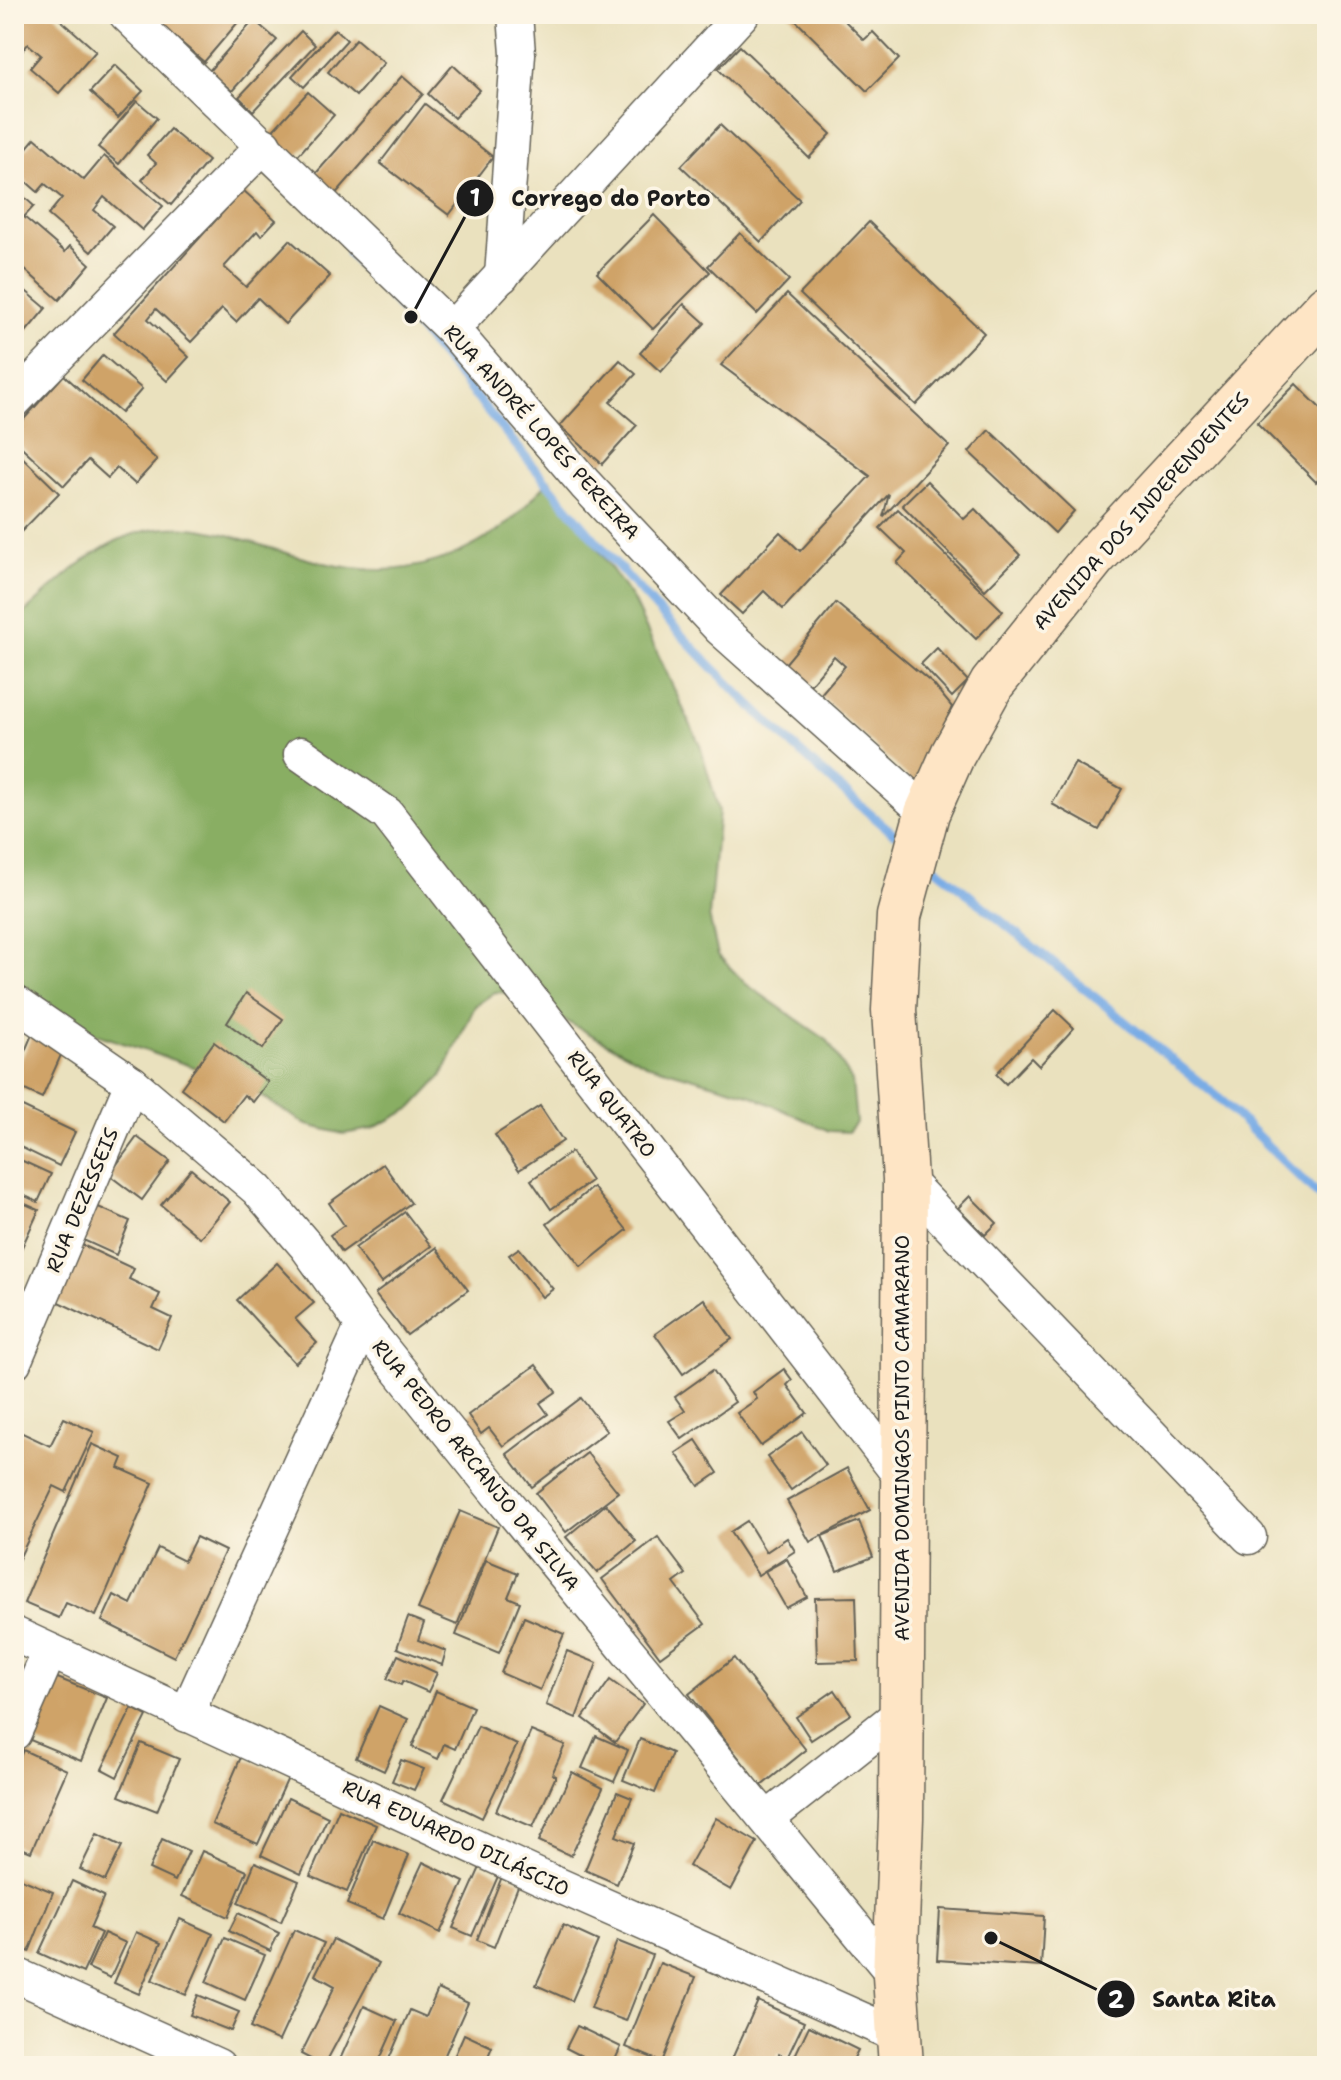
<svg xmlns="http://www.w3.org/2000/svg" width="1341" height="2080" font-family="'Shantell Sans',sans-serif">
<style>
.forest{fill:#89ae63;stroke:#526540;stroke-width:2}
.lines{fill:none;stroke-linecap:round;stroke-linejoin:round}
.stream{stroke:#79ace5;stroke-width:9}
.building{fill:#cfa367}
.street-casing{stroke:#646155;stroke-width:37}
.secondary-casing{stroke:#646155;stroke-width:47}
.street{stroke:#fff;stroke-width:34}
.secondary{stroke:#fee5c5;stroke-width:44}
.labels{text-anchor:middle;stroke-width:7;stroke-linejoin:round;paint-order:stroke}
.street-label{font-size:20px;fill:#1c1c1c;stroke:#fcf5e5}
.leader{fill:none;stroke:#1c1c1c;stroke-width:3}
.callout-dot{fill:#1c1c1c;stroke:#fcf5e5;stroke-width:3}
.mark-label{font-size:24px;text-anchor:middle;font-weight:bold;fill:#fff}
.callout-label{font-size:22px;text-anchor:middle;font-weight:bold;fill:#1c1c1c;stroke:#fcf5e5;stroke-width:7;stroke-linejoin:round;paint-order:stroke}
</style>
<rect width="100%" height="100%" fill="#fcf5e5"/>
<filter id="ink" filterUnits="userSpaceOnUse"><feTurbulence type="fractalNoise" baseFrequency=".0125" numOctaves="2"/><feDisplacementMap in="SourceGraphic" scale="16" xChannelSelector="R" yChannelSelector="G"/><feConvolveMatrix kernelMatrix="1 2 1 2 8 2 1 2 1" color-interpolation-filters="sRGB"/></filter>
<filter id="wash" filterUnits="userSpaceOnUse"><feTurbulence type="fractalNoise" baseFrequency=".006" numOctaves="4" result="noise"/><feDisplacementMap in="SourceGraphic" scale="32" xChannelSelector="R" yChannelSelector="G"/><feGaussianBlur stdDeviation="1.8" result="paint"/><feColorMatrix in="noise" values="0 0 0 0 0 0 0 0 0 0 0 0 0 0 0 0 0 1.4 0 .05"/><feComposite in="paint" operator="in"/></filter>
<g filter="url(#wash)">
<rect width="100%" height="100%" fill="#eae1be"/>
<path class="forest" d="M550,480L633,600L700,745L719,811L709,916L718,955L746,984L828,1041L852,1081L856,1123L848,1132L829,1131L746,1093L646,1064L513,993L495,992L475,1006L442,1076L412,1108L372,1129L343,1134L307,1125L238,1082L43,1016L14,1011V622C49,592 86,550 131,535C176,520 217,530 261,545C347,573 411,587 493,534C514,521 532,498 550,480Z"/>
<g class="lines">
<g class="stream">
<path d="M349,253C451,358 537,477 635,585C714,673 802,758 893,833"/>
<polyline points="936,868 1219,1098 1327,1204"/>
</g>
</g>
<g id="blocks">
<g class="building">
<polygon points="14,14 54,14 96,51 59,93 30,68 41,55 28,44 14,61"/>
<polygon points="148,14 245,14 204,62"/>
<polygon points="789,14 838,14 864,40 873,32 899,59 867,91"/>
<polygon points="254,20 277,40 232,91 209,71"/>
<polygon points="335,29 347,40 304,87 292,76"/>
<polygon points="301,31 315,45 253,111 239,97"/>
<polygon points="356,39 384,63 356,96 328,72"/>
<polygon points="740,46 831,134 809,158 718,69"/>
<polygon points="115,65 143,91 118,118 90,92"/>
<polygon points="453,65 480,90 454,118 428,94"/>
<polygon points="402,76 423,94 332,198 311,179"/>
<polygon points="308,92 334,115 292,162 266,138"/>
<polygon points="137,101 157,118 119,164 98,147"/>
<polygon points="425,104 493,157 449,215 380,163"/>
<polygon points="720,125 800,200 761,242 681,166"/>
<polygon points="170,129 208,161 171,205 142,180 156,163 147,155"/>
<polygon points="35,138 84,180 104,156 163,206 142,230 104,197 94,210 113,226 91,252 48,215 62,198 45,184 38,192 14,171 14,163"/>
<polygon points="14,188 34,206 24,217 65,252 70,246 90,264 59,300 14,260"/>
<polygon points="243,190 276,220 261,236 257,231 224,267 246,287 290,240 330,276 285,324 258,298 236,322 222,309 191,342 156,309 148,319 189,357 167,381 114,333"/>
<polygon points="654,215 710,272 653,329 597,273"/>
<polygon points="869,222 984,333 916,405 800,294"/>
<polygon points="740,233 789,280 757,314 708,266"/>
<polygon points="14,281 46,308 20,339 14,334"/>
<polygon points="787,294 949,446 883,517 889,494 783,609 764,591 742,614 721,595 780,532 800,551 870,476 721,365"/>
<polygon points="684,304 705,323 661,372 640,353"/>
<polygon points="103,355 142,389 121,413 82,380"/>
<polygon points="620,360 636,374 610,402 637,425 602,464 560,426"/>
<polygon points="64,375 157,460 135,484 117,468 108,478 88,460 64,486 14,440 14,430"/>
<polygon points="1296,384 1327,415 1327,472 1316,482 1257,423"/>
<polygon points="989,430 1074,511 1055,533 969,452"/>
<polygon points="16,451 59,493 14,539 14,453"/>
<polygon points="927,481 964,519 975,509 1020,555 985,590 902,505"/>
<polygon points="898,509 1003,611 976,639 897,563 906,553 880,528"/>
<polygon points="836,603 933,684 952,707 918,786 820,695 845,666 834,656 810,685 785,664"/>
<polygon points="937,648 968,681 952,697 921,664"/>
<polygon points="1075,763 1122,789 1099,830 1052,804"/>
<polygon points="246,993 283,1019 263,1049 227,1023"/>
<polygon points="1055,1010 1074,1028 1039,1066 1031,1058 1006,1084 996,1074"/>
<polygon points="33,1032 65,1046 42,1098 14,1085 14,1077"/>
<polygon points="214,1042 268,1082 253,1102 244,1095 224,1121 181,1088"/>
<polygon points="14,1103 75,1132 59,1166 14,1144"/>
<polygon points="540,1106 563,1141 519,1170 495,1135"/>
<polygon points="137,1137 170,1161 142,1200 109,1175"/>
<polygon points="571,1152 591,1181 551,1209 531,1180"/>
<polygon points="14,1157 51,1174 38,1202 14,1191"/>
<polygon points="383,1164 411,1203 342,1252 330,1235 344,1225 329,1203"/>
<polygon points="191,1169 230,1202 200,1238 161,1205"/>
<polygon points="593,1187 627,1230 581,1267 547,1224"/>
<polygon points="970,1196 997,1223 985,1235 958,1208"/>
<polygon points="14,1199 39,1210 17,1258 14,1257"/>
<polygon points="96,1206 130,1221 116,1255 81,1239"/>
<polygon points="405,1212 431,1246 381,1283 355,1248"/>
<polygon points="78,1243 134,1269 129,1279 160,1294 153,1309 172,1318 158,1349 52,1299"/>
<polygon points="436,1248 468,1290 407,1335 375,1294"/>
<polygon points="519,1248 553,1289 542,1297 509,1255"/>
<polygon points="277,1263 314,1303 295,1319 317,1343 295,1363 237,1300"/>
<polygon points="704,1299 732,1339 683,1374 655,1334"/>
<polygon points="536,1365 556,1392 540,1403 548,1414 503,1446 489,1428 481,1434 468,1415"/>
<polygon points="784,1369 792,1380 787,1385 807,1413 761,1446 737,1413 757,1399 753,1392"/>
<polygon points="713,1370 735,1402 682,1439 669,1421 685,1411 675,1397"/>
<polygon points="581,1398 607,1431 532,1487 507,1454"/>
<polygon points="64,1418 94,1432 66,1492 54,1486 14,1569 14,1429 50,1446"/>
<polygon points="802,1432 826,1465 791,1490 767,1457"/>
<polygon points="696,1440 718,1473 699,1486 676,1453"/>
<polygon points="92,1444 123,1458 119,1468 153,1483 96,1616 66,1603 59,1618 24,1603"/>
<polygon points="587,1453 618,1492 566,1532 536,1493"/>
<polygon points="847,1468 870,1510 810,1542 787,1501"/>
<polygon points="606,1504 636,1541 597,1573 566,1537"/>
<polygon points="460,1511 498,1527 457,1625 418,1609"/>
<polygon points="747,1521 766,1552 787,1538 795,1551 758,1575 730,1532"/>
<polygon points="859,1521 873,1557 837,1571 822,1536"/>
<polygon points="196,1537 225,1551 174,1657 102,1621 114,1595 131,1604 158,1548 184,1561"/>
<polygon points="658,1537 686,1574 674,1583 705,1624 660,1657 602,1579"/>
<polygon points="787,1559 807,1597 786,1608 765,1571"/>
<polygon points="486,1560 518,1573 508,1597 520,1602 499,1653 456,1635"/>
<polygon points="856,1597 858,1661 817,1662 815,1598"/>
<polygon points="408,1617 424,1623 418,1640 446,1651 442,1665 397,1648"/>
<polygon points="524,1617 564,1634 540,1690 501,1673"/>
<polygon points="567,1651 597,1663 576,1718 546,1705"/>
<polygon points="398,1655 437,1673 428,1692 403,1681 401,1685 387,1679"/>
<polygon points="734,1658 806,1750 761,1786 689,1694"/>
<polygon points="55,1677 107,1698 81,1761 30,1740"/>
<polygon points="610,1680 643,1704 615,1742 583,1718"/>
<polygon points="835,1690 851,1714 811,1740 796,1717"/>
<polygon points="436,1691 473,1707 455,1749 444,1744 438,1759 412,1747"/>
<polygon points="379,1706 408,1719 384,1771 356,1758"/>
<polygon points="132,1708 147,1716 117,1777 102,1769"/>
<polygon points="478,1726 517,1745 482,1818 443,1799"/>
<polygon points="531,1731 565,1745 552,1774 556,1776 533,1827 496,1811"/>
<polygon points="596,1736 628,1750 614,1782 582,1768"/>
<polygon points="640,1739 672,1753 655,1793 623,1780"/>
<polygon points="141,1743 179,1759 157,1811 119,1796"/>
<polygon points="23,1750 67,1770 31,1852 14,1845 14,1771"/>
<polygon points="241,1757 288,1778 258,1844 212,1824"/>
<polygon points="401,1760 424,1769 414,1790 392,1781"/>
<polygon points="572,1772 603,1788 571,1856 539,1841"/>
<polygon points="617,1792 632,1798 616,1836 634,1843 617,1884 585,1870"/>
<polygon points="288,1798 328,1817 301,1874 261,1855"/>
<polygon points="339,1809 376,1825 347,1892 310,1876"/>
<polygon points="716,1818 757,1842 731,1890 689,1866"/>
<polygon points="97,1834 122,1846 105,1881 80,1869"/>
<polygon points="162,1839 189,1851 175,1881 149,1869"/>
<polygon points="373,1840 409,1855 383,1919 347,1904"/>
<polygon points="202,1851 247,1871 228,1917 182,1896"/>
<polygon points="255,1862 299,1881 281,1922 238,1903"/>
<polygon points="423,1862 464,1882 440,1933 399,1913"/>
<polygon points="481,1865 499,1874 472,1936 453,1928"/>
<polygon points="503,1874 520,1881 494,1947 477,1940"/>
<polygon points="14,1876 53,1892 29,1952 14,1945"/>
<polygon points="72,1881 104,1896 90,1928 101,1933 83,1973 39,1953"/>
<polygon points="940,1909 1044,1916 1041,1967 937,1960"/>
<polygon points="238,1913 279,1933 270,1951 229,1931"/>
<polygon points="180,1919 213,1934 186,1995 152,1980"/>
<polygon points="563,1925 598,1941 572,2001 536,1985"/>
<polygon points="294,1930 324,1943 279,2041 250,2028"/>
<polygon points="136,1932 161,1943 139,1994 114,1983"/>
<polygon points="104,1933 126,1943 110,1978 88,1968"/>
<polygon points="225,1938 265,1955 245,2000 206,1982"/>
<polygon points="333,1939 379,1963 324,2066 301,2054 335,1986 315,1975"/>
<polygon points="617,1941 652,1955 626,2021 591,2008"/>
<polygon points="660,1963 696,1977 662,2062 626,2047"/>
<polygon points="438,1989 468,2003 440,2066 386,2066 410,2010 426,2017"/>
<polygon points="198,1995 239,2012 231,2031 190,2015"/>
<polygon points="758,2001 804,2022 787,2058 779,2054 773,2066 742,2066 731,2061"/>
<polygon points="364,2006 397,2021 377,2066 337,2066"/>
<polygon points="577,2026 621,2047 612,2066 601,2066 566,2048"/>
<polygon points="809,2026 858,2050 850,2066 790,2066"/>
<polygon points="464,2034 492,2047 484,2066 450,2066"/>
<polygon points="941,2062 987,2063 987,2066 941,2066"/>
</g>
</g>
</g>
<g filter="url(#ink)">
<use href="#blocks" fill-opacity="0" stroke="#646155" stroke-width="2"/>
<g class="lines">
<defs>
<g id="street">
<polyline points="126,14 452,329 585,484 721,629 927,813"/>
<polyline points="502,276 518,54 515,14"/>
<polyline points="452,329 742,14"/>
<polyline points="14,401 264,145"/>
<polyline points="301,754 387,814 901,1477"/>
<polyline points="14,1002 132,1083 257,1189 307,1247 363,1325 492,1486 895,1976"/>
<polyline points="905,1179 1249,1537"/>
<polyline points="14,1362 132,1083"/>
<polyline points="14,1634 540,1877 901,2037"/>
<polyline points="186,1715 363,1325"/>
<polyline points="14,1733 50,1651"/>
<polyline points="767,1819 901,1713"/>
<polyline points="14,1974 218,2066"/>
</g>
<polyline id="secondary" points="901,2066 895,1976 901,1818 905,1179 894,1010 899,916 927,813 953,754 992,684 1093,558 1327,306"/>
</defs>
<use href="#street" class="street-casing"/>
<use href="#secondary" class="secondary-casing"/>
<use href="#street" class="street"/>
<use href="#secondary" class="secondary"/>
</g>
</g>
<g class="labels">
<g class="street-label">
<text transform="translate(542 432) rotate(48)" y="7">RUA ANDRÉ LOPES PEREIRA</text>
<text transform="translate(1141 511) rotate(-48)" y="7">AVENIDA DOS INDEPENDENTES</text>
<text transform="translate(612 1104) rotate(52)" y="7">RUA QUATRO</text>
<text transform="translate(82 1200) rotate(-67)" y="7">RUA DEZESSEIS</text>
<text transform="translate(902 1438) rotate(-90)" y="7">AVENIDA DOMINGOS PINTO CAMARANO</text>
<text transform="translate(476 1465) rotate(51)" y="7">RUA PEDRO ARCANJO DA SILVA</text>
<text transform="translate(456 1838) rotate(25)" y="7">RUA EDUARDO DILÁSCIO</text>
</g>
</g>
<path class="leader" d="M411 317L475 198M991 1938L1116 1999"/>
<g class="callout-dot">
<circle cx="411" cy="317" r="8"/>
<circle cx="991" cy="1938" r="8"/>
<circle cx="475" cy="198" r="20"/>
<circle cx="1116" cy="1999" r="20"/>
</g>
<g class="mark-label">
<text x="475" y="206">1</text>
<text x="1116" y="2008">2</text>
</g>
<g class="callout-label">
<text x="611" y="206">Corrego do Porto</text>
<text x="1214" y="2007">Santa Rita</text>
</g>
<rect width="1341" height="2080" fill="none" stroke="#fcf5e5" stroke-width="48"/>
</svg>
